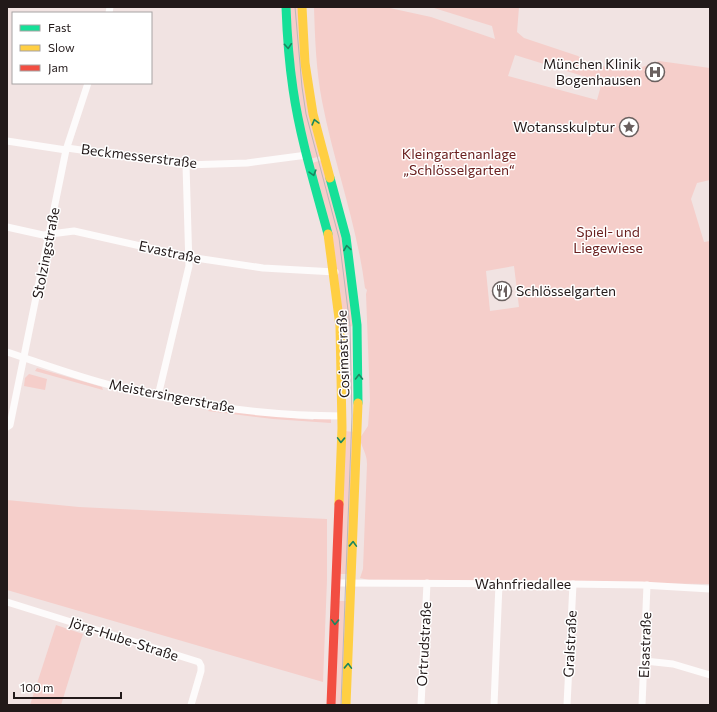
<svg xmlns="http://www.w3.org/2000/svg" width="717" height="712" font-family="Commissioner,sans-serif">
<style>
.green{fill:#f5ceca;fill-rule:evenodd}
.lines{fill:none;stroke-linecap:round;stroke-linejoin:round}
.street{stroke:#fdfbfb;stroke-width:7}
.fast{stroke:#16e098;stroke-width:9}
.slow{stroke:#ffcf43;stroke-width:9}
.jam{stroke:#f24e42;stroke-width:9}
.tram{stroke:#bbb8b8;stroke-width:1}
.oneway{stroke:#1b865f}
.labels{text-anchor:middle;stroke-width:3;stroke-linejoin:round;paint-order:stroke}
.poi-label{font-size:14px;fill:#221919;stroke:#fff;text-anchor:end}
.park-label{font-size:14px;fill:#6a201f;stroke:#fff}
.street-label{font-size:14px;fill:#221919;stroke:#fff}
</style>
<rect width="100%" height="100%" fill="#f1e3e2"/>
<g class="green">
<polygon points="288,7 299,7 321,156 310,159 299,110"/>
<path d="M314,7H385L431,17L495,39L492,26L434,8L421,7H519L517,32L524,38L578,56L591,65L634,70L659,61L710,68V180L697,183L691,199L704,242L710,241V584L369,580L360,578L363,569L367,464C367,453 361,447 360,438L368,426L370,400L366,294L367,290L365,288C357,224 334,164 322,101C316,70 315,38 314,7ZM515,55L602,82L597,100L508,76ZM514,266L519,307L490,311L486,271Z"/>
<polygon points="322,160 344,248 355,326 342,327 312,163"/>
<polygon points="37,368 102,387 103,390 35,371"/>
<polygon points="29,374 47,379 45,390 24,386 25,378"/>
<polygon points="210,409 313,420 315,418 331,419 331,423 273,419 208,411"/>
<polygon points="344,431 355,432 349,574 339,574"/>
<polygon points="7,500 79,507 327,519 327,580 323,682 7,590"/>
<polygon points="338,601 348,601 344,705 334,705"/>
<polygon points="56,625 83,634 61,705 30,705"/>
</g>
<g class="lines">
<g class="street">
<polyline points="109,13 110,7"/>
<polyline points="7,141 66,150"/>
<polyline points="67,148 186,165 247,163 307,155"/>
<polyline points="7,227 43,235 74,231 189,257 263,268 335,272"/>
<path d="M7,352C43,364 78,377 114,386C188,405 266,416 342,416"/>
<polyline points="158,396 189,266 186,165"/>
<polyline points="7,427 10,425 66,150 88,83"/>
<polyline points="336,583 568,584 642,585 710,589"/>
<polyline points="7,602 199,662 201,666 201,671 191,705"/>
<polyline points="645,661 673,664 710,675"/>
<polyline points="421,705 427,583"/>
<polyline points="494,705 499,584"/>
<polyline points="567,705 573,584"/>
<polyline points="642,705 647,585"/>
</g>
<g class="fast">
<path d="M286,7C287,34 289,62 293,89C300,138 315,186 328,234"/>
<polyline points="330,178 346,237 357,325 358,403"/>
</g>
<g class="slow">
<polyline points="302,7 305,63 313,114 330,178"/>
<polyline points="328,234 340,326 342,428 339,504"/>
<polyline points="346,705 358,403"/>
</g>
<polyline class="jam" points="331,705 339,504"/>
<polyline class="tram" points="295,7 302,87 306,114 339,238 350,326 352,416 341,705"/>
</g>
<defs><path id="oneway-chevron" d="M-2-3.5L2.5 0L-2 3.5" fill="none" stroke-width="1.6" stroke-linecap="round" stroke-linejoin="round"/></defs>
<g class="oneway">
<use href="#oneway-chevron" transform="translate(288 46) rotate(86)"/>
<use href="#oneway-chevron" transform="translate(315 122) rotate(-105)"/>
<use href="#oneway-chevron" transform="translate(313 173) rotate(74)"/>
<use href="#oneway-chevron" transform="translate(347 248) rotate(-99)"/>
<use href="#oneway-chevron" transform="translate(359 377) rotate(-90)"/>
<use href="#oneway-chevron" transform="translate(341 440) rotate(92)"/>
<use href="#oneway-chevron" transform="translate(353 544) rotate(-88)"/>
<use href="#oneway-chevron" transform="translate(335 622) rotate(92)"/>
<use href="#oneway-chevron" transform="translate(348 666) rotate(-88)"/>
</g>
<defs>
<symbol id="hospital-ring" viewBox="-11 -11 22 22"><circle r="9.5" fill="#fff" stroke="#6a605f" stroke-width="1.5"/><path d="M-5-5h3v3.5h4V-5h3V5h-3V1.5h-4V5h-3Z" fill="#6a605f"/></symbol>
<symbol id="sight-ring" viewBox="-11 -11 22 22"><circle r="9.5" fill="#fff" stroke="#6a605f" stroke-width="1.5"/><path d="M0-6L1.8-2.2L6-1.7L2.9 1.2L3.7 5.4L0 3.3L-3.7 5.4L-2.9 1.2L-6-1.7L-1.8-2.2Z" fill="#6a605f"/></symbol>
<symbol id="restaurant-ring" viewBox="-11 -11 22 22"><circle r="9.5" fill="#fff" stroke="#6a605f" stroke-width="1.5"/><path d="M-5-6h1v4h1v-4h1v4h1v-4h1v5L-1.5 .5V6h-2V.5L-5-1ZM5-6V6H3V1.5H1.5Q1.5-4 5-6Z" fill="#6a605f"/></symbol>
</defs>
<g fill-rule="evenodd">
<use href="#hospital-ring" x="644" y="61" width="22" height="22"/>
<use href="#sight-ring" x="618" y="116" width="22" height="22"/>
<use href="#restaurant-ring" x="491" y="280" width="22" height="22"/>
</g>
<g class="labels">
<g class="poi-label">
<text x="641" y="69">München Klinik<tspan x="641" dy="16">Bogenhausen</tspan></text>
<text x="615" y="132">Wotansskulptur</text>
<text x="516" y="296" text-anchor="start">Schlösselgarten</text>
</g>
<g class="park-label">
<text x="459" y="159">Kleingartenanlage<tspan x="459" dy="16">„Schlösselgarten“</tspan></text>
<text x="608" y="237">Spiel- und<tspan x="608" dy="16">Liegewiese</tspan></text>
</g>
<g class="street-label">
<text transform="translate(139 156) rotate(7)" y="5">Beckmesserstraße</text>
<text transform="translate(170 252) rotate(12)" y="5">Evastraße</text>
<text transform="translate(46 253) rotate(-79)" y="5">Stolzingstraße</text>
<text transform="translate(343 354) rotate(-92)" y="5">Cosimastraße</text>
<text transform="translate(172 396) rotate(11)" y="5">Meistersingerstraße</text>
<text x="523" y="589">Wahnfriedallee</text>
<text transform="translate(124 639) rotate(18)" y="5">Jörg-Hube-Straße</text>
<text transform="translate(424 644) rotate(-87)" y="5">Ortrudstraße</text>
<text transform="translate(570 644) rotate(-87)" y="5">Gralstraße</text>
<text transform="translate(645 645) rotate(-88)" y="5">Elsastraße</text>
</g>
</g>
<rect width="717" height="712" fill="none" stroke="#221919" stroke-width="16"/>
<rect x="12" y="12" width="140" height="72" fill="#ffffff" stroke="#a7a3a3"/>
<rect x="20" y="25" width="20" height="6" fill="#16e098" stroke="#a7a3a3"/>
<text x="48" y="32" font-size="12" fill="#221919">Fast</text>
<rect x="20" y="45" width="20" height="6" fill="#ffcf43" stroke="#a7a3a3"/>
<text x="48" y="52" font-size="12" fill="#221919">Slow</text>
<rect x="20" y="65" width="20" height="6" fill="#f24e42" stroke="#a7a3a3"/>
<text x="48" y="72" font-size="12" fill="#221919">Jam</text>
<path d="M14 692v6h107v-6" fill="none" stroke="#221919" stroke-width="2"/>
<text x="20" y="692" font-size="12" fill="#221919" stroke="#ffffff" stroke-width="3" paint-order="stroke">100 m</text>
</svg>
